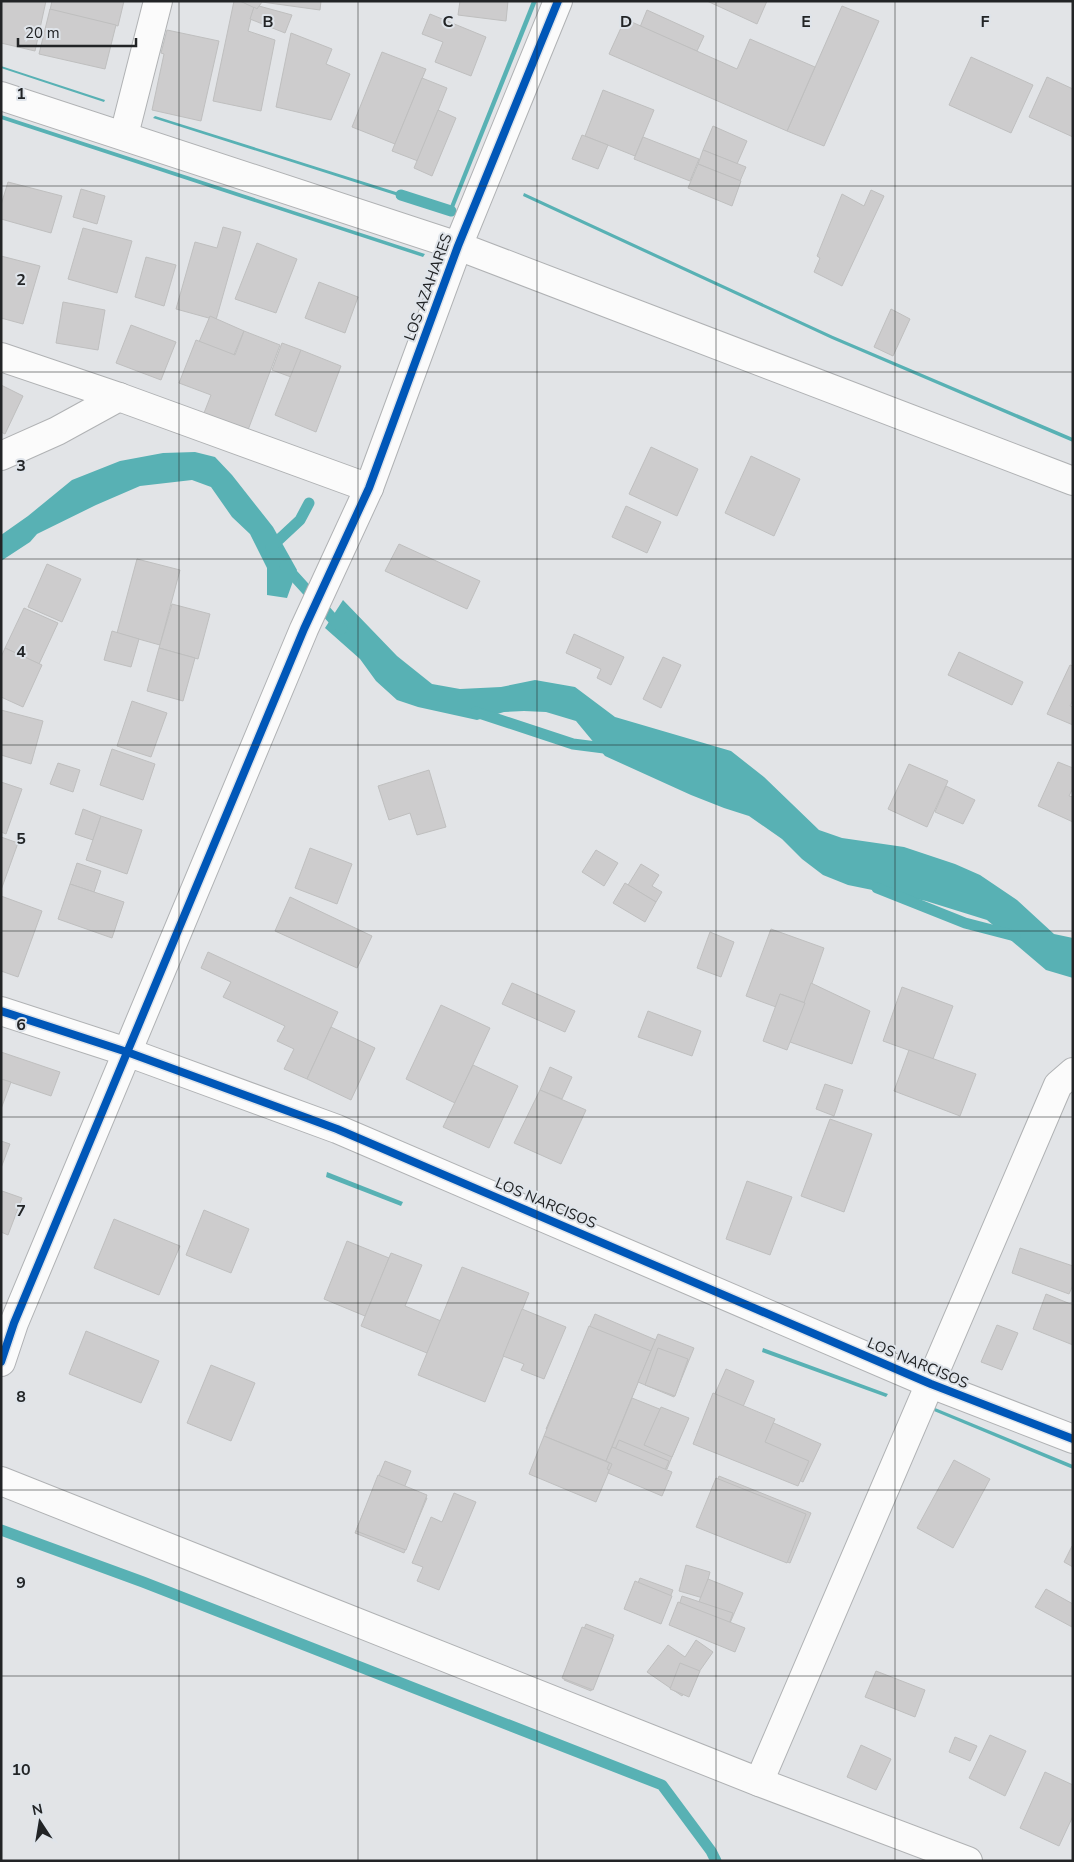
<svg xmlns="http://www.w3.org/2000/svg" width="1074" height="1862" font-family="'Nunito Sans',sans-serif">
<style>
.water{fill:#58b1b4}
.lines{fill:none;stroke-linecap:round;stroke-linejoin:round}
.stream{stroke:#58b1b4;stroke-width:11}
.building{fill:#cdcccd;stroke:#bfbfbf}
.minor-casing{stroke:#b0b2b4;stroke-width:30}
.minor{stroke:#fbfbfb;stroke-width:28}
.cycleway-casing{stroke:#dfe4ea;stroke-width:11}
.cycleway{stroke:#0057b8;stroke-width:8}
.grid{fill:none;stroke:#222426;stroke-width:1;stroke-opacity:0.55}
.labels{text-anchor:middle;stroke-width:4;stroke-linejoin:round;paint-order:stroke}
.street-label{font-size:15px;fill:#222426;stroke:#dfe4ea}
.grid-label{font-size:16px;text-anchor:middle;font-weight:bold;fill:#222426;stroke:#dfe4ea;stroke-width:4;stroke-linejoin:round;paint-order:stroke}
</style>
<rect width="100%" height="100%" fill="#e2e4e7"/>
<g class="water">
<polygon points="532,1 537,1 451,215 447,214"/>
<polygon points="1,66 105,100 104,102 1,68"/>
<polygon points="1,115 425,254 423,257 1,119"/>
<polygon points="155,116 415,198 414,201 153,118"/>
<polygon points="524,193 833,336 1073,438 1073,442 832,339 523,196"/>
<polygon points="195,452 215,457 232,475 273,527 297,570 287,598 267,595 267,568 250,534 232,517 211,487 192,480 140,486 96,505 37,534 30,542 1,561 1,535 28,516 72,480 120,461 163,453"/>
<polygon points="343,600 397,656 432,684 460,689 501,687 535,680 575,687 615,717 731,751 764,777 819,830 842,838 904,847 955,864 980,875 1017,900 1054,934 1073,938 1073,978 1046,970 987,920 926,901 848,885 823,875 802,859 782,839 749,816 724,808 691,795 605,756 576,721 546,712 524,711 504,712 477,720 418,707 397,700 376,681 360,659 325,628"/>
<polygon points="327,1172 403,1202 401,1206 326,1177"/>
<polygon points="763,1348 888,1394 886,1397 762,1352"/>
<polygon points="935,1408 1073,1465 1073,1469 934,1411"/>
</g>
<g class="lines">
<g class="stream">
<polyline points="401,195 451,211"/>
<polyline points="271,547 300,520 309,503"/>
<polyline points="285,566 342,629"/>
<polyline points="476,712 573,744 612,749"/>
<polyline points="877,888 965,923 1015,936"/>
<polyline points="1,1530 143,1582 662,1785 711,1851 716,1861"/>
</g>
</g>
<g class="building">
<polygon points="1,1 46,1 35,51 1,43"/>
<polygon points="52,1 124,1 118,26 50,10"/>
<polygon points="234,1 240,1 254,7 248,31 275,40 261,111 213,101"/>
<polygon points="240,1 321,1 320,10 262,2 257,9"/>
<polygon points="460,1 508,1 506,21 458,15"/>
<polygon points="707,1 767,1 757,24"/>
<polygon points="259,6 292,15 285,33 250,19 254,7 257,9"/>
<polygon points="842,6 879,21 824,146 787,131"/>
<polygon points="50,9 116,25 105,69 39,54"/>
<polygon points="647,10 704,36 697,51 640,27"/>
<polygon points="430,14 486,37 471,76 435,62 443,42 422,34"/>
<polygon points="625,19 737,69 750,39 815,67 787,131 609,54"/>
<polygon points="167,30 219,41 201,121 152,110 164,54 161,53"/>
<polygon points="291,33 332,49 326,64 350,74 331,120 276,107"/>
<polygon points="382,52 426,69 395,144 352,127"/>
<polygon points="971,57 1033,85 1011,133 949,105"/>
<polygon points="1047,77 1073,89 1073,137 1029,117"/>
<polygon points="422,78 447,88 418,161 392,151"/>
<polygon points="603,90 654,110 635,156 585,136"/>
<polygon points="438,110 456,118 432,176 414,168"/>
<polygon points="713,126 747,141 737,164 703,150"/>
<polygon points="582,135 608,145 598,169 572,159"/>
<polygon points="643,137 699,159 690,181 634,159"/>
<polygon points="703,150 746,167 740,181 698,164"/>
<polygon points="698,164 741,181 732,206 688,188"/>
<polygon points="8,182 62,196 51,233 1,219 1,205"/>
<polygon points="81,189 105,196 97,224 73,217"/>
<polygon points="871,190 884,196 842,286 814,272 820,258 817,256 842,194 864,206"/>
<polygon points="223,227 241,232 216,320 176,309 195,242 217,248"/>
<polygon points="83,228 132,241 117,293 68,279"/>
<polygon points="257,243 297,259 276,313 235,299"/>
<polygon points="1,256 40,266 23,324 1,318"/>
<polygon points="146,257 176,265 164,306 135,297"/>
<polygon points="319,282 358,297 345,333 305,318"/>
<polygon points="63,302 105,310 98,350 56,343"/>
<polygon points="891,309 910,319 893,356 874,347"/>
<polygon points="210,316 244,331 233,357 199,342"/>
<polygon points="131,325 176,342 161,380 116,363"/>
<polygon points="244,331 280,345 248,430 204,413 211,395 179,383 196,340 235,355"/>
<polygon points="282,343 301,350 291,377 272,370"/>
<polygon points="301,350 341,366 316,432 275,415"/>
<polygon points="1,385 23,396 5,434 1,432"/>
<polygon points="651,447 698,469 677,516 629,494"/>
<polygon points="751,456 800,479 774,536 725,513"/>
<polygon points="626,506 661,522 647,553 612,537"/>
<polygon points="399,544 480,581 467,609 385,571"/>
<polygon points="137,559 180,570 160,645 117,633"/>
<polygon points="47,564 81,579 62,622 28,607"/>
<polygon points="172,604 210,614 198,659 159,648"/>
<polygon points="24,608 58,623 39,664 5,648"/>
<polygon points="112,631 139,639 131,667 104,660"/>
<polygon points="574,634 624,657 611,685 597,678 601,669 566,653"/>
<polygon points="5,648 42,665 23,707 1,697 1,657"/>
<polygon points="159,648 195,658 183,701 147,691"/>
<polygon points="959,652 1023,682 1012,705 948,675"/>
<polygon points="663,657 681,665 661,708 643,699"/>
<polygon points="1070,665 1073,666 1073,700 1070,706 1073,707 1073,725 1047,714"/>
<polygon points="132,701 167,713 151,757 117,746"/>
<polygon points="1,710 43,721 31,764 1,755"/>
<polygon points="112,749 155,764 143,800 100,785"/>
<polygon points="1058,762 1073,768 1073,788 1069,796 1073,797 1073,822 1038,806"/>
<polygon points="58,763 80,770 73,792 50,784"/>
<polygon points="909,764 948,781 927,827 888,809"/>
<polygon points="429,770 446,827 417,835 410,813 389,820 378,786"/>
<polygon points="1,782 22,789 6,834 1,832"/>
<polygon points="946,786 975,800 963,824 935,812"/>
<polygon points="83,809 101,816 93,840 75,834"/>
<polygon points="101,816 142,830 127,874 86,860"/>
<polygon points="1,837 18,843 1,890"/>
<polygon points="310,848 352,864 337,904 295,888"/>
<polygon points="596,850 618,863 604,886 582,872"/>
<polygon points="77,863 101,871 94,892 70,884"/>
<polygon points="641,864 659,875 652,886 662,892 656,902 628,885"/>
<polygon points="625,883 656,902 645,922 613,903"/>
<polygon points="70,884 124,902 112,938 58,919"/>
<polygon points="1,896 42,911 18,977 1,971"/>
<polygon points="290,897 372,936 357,968 275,931"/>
<polygon points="771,929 824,948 805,1003 780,994 776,1007 746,996"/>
<polygon points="710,932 734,942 721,977 697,968"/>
<polygon points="208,952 338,1012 307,1079 284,1069 294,1049 277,1041 285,1026 223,997 231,982 201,968"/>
<polygon points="512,983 575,1011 565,1032 502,1004"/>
<polygon points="811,983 870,1011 852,1064 790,1042"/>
<polygon points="902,987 953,1006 933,1059 883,1041"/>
<polygon points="780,994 805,1003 787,1050 763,1041"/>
<polygon points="441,1005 490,1028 455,1103 406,1079"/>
<polygon points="648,1011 701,1031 692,1056 638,1037"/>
<polygon points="331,1027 375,1048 351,1100 307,1079"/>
<polygon points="909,1050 976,1074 960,1116 894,1091"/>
<polygon points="1,1052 60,1072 51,1096 1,1079"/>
<polygon points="473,1065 518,1086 489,1148 443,1127"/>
<polygon points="550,1067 572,1077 562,1099 540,1090"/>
<polygon points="1,1079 11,1082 1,1109"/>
<polygon points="825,1084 843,1090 834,1116 816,1109"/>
<polygon points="540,1090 586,1110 561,1164 514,1143"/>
<polygon points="830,1119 872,1134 844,1212 801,1196"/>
<polygon points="1,1141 10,1144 1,1168"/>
<polygon points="747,1181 792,1197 770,1255 726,1239"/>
<polygon points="2,1191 22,1198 8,1235 1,1232"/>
<polygon points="204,1210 249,1229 231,1273 186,1255"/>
<polygon points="114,1219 180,1246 159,1295 94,1268"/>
<polygon points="347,1241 389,1258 365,1316 324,1299"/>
<polygon points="1020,1248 1073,1266 1073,1285 1069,1294 1012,1273"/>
<polygon points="391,1253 422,1265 405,1306 441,1321 427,1353 361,1326"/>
<polygon points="462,1267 529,1293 485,1402 418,1375"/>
<polygon points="1046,1294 1073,1305 1073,1345 1033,1329"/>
<polygon points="522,1309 566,1327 544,1379 521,1370 524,1364 503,1356"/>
<polygon points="595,1314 656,1340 607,1455 546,1429"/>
<polygon points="997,1325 1018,1333 1002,1370 981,1362"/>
<polygon points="589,1326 651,1351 606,1461 544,1436"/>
<polygon points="86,1331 159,1361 141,1403 69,1374"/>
<polygon points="658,1334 694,1348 674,1397 638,1382"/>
<polygon points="658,1348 688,1359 675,1396 645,1385"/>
<polygon points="211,1365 255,1383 231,1441 187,1423"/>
<polygon points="726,1369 754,1381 742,1409 821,1444 803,1482 697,1434"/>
<polygon points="713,1393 775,1419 765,1442 809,1461 798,1486 693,1444"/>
<polygon points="632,1398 687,1420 667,1469 612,1447"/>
<polygon points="661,1407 689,1418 672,1457 644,1445"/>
<polygon points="544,1436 612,1464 596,1502 529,1474"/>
<polygon points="619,1440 669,1461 656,1490 607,1469"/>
<polygon points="612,1447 672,1472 662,1496 608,1473 612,1464 606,1461"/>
<polygon points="954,1460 990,1479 953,1548 917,1528"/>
<polygon points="385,1461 411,1471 404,1488 427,1498 404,1553 355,1533"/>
<polygon points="378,1475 427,1495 406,1550 356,1531"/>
<polygon points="719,1476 811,1513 790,1563 699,1527"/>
<polygon points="716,1478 806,1514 787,1563 696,1527"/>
<polygon points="454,1493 476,1502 439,1590 417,1581 423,1567 412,1563 431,1517 442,1522"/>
<polygon points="1072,1546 1073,1546 1073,1567 1064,1562"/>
<polygon points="686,1565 710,1572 703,1598 679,1591"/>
<polygon points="640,1578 673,1590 661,1620 628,1608"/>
<polygon points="708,1579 743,1593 730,1623 696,1609"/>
<polygon points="635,1581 672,1596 661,1624 624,1609"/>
<polygon points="1046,1589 1073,1604 1072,1627 1035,1607"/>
<polygon points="682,1596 733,1613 723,1641 673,1624"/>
<polygon points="678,1602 745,1628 735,1652 669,1625"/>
<polygon points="586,1624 614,1635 591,1691 564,1680"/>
<polygon points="582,1627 613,1639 593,1690 562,1678"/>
<polygon points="696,1640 713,1652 682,1696 647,1672 668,1645 685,1657"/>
<polygon points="680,1663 700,1671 689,1697 670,1689"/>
<polygon points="876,1671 925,1690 915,1717 865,1697"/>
<polygon points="990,1735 1026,1751 1005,1796 969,1778"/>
<polygon points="955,1737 977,1746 970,1761 949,1752"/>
<polygon points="861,1745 891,1759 876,1790 847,1777"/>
<polygon points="1045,1772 1073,1785 1073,1816 1059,1846 1020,1828"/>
</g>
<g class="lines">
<defs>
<g id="minor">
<polyline points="1,96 458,246 1073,481"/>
<polyline points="124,135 158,1"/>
<polyline points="1,357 119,397 369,488"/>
<polyline points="1,456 57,431 119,397"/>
<polyline points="1,1011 127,1052 337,1129 931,1384 1073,1439"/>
<polyline points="1,1362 14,1323 304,629 369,488 458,246 558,1"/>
<polyline points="1,1481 759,1782 968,1861"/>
<polyline points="759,1782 1058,1085 1073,1072"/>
</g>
</defs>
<use href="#minor" class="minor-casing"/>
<use href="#minor" class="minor"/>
<defs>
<g id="cycleway">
<polyline points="1,1011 127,1052 337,1129 931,1384 1073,1439"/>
<polyline points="1,1362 14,1323 304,629 369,488 458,246 558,1"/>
</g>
</defs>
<use href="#cycleway" class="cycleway-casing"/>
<use href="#cycleway" class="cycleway"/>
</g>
<path class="grid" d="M179,1V1861M358,1V1861M537,1V1861M716,1V1861M895,1V1861M1,186H1073M1,372H1073M1,559H1073M1,745H1073M1,931H1073M1,1117H1073M1,1303H1073M1,1490H1073M1,1676H1073"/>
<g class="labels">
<g class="street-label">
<text transform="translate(428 287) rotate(-70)" y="5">LOS AZAHARES</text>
<text transform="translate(546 1203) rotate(23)" y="5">LOS NARCISOS</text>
<text transform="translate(918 1363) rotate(23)" y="5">LOS NARCISOS</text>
</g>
</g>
<g class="grid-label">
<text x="268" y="27">B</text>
<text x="448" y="27">C</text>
<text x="626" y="27">D</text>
<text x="806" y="27">E</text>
<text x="985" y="27">F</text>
<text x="21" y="99">1</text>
<text x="21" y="285">2</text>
<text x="21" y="471">3</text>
<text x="21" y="657">4</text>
<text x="21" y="844">5</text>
<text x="21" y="1030">6</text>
<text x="21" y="1216">7</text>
<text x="21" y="1402">8</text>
<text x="21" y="1588">9</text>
<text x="21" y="1775">10</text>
</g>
<rect width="1074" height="1862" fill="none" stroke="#222426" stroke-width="5"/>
<g transform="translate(40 1822) rotate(348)" stroke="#dfe4ea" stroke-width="4" paint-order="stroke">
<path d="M0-4L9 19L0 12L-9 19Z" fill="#222426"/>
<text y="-8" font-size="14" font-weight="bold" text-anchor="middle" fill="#222426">N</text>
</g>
<path d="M18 38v8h118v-8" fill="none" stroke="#222426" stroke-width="2.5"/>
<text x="25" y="38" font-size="15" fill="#222426" stroke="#dfe4ea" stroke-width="4" paint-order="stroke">20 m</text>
</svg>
